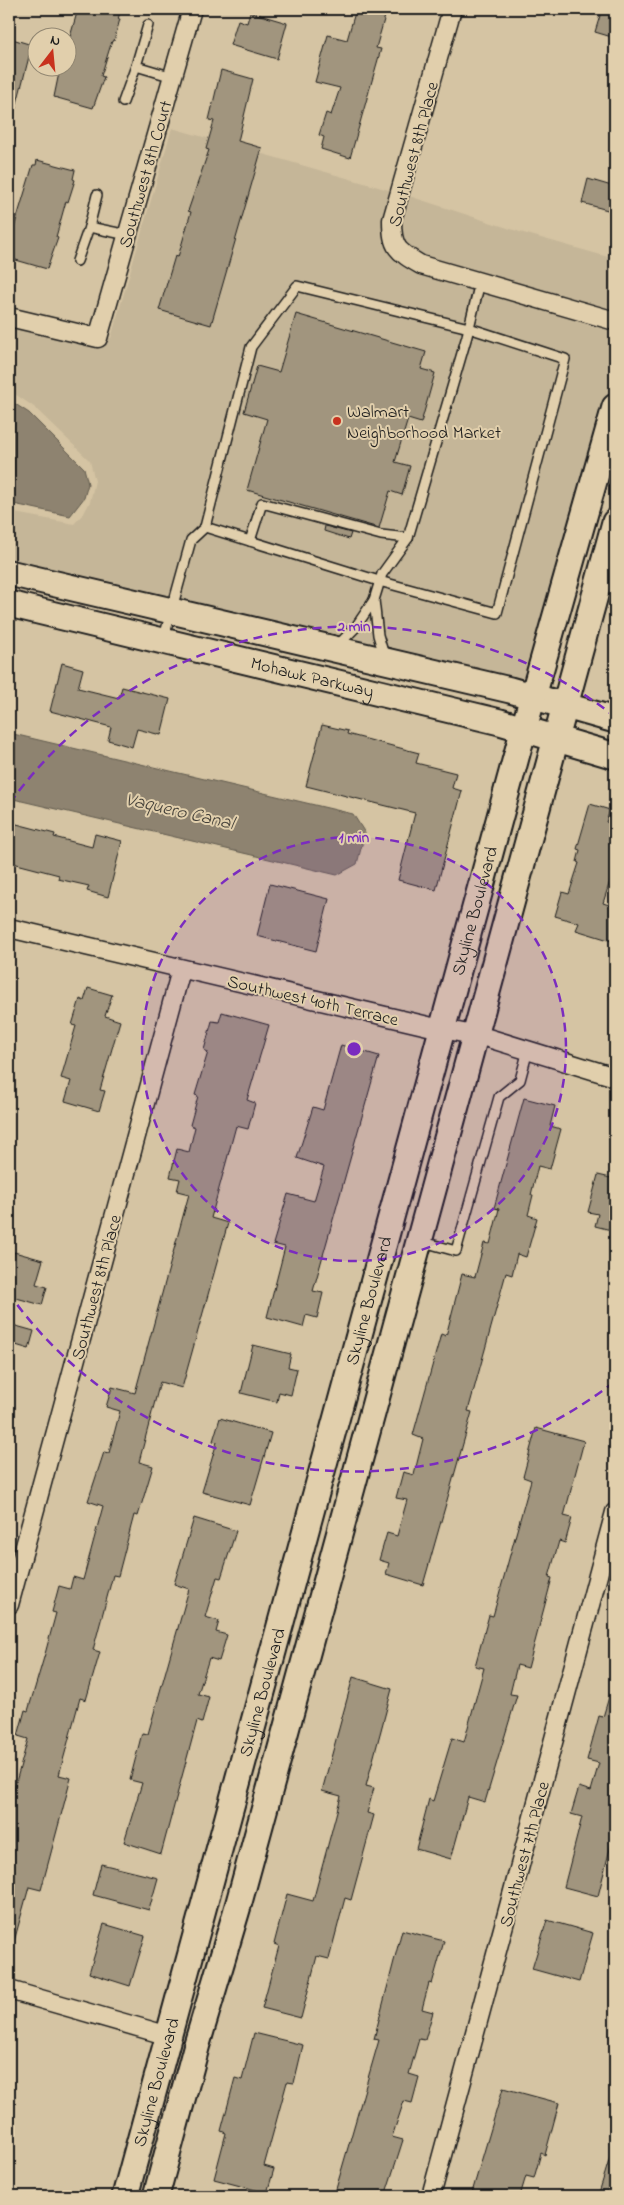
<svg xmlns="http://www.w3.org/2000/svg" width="624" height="2205" font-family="'Indie Flower',sans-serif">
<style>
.built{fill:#c5b698}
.water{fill:#8e8370;stroke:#605a4e}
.building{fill:#a1957e;stroke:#1c1c1c}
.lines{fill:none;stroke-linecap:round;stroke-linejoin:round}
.lane-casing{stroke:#1c1c1c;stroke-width:12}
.street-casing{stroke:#1c1c1c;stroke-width:21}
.secondary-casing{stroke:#1c1c1c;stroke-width:29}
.lane{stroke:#e1cfac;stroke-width:9}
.street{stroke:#e1cfac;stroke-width:18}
.secondary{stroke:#e1cfac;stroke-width:25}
.ring{fill:none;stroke:#7b2cbf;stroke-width:2.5;stroke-dasharray:9 6}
.poi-dot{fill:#c8321e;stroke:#e1cfac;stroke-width:2}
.labels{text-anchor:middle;stroke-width:4;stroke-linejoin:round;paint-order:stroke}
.street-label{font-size:18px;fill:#1c1c1c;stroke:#e1cfac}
.poi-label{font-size:18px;fill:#1c1c1c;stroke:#e1cfac;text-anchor:start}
.water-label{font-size:19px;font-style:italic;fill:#444039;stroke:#e1cfac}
.centre{fill:#7b2cbf;stroke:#e1cfac;stroke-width:2.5}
.ring-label{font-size:15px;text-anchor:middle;font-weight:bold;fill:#7b2cbf;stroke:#e1cfac;stroke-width:4;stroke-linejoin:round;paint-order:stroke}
</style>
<rect width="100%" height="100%" fill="#d5c4a3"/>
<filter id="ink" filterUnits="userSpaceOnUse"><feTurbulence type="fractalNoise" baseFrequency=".02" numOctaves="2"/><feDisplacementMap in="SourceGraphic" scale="10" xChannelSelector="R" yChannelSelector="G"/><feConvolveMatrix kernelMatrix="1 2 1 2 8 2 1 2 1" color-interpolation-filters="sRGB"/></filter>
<g filter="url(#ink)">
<polygon class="built" points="172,128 406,195 520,232 615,259 615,374 528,684 9,563 9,512 74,524 84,513 90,502 95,481 90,461 34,407 9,390 9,315 111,338"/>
<g class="water">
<polygon points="9,400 29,413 84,468 88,484 84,498 70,516 9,503"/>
<polygon points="9,733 353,814 365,833 357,864 337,875 9,798"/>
</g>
<g class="building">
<polygon points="78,9 121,9 118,19 120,19 114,41 112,41 101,76 104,77 93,108 54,97 60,68 68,68 68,44"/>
<polygon points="356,9 387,9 376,48 381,49 350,158 321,149 324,137 319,135 326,113 331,115 340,88 315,82 328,35 347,40"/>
<polygon points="602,9 615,9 615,38 595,32"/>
<polygon points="250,12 287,23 277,59 230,45 238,20 247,23"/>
<polygon points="9,38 32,45 13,119 9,118"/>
<polygon points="221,70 253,79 238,141 262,148 211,325 159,310 175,256 178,257 191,212 188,211 209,150 206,149 214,121 209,120"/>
<polygon points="37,160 75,170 73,179 75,180 68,202 66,201 56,237 58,238 47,269 9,258 9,248 16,221 33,165 36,165"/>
<polygon points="588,179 615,187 615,212 582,203"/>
<polygon points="296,314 426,352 421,369 435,373 421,423 408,419 395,462 410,466 402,495 390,491 379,528 247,490 267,419 244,412 257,366 279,372"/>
<polygon points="325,526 351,533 349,539 324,531"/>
<polygon points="62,663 83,669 78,688 119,698 122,687 170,699 161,735 137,729 132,747 108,740 111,727 50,711"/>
<polygon points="322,725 348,731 347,734 419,753 416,763 456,773 452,788 462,791 436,890 398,880 415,813 306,786"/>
<polygon points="590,804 610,810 606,822 615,824 615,873 613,872 603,903 615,907 615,929 612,941 576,930 579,923 555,916 562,892 569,894 579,863 577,862 580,850 577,849"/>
<polygon points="9,822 55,834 54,837 92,847 95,834 122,841 108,897 87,891 89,886 58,879 59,875 9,862"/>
<polygon points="270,884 329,899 316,951 257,936"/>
<polygon points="88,988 112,995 105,1016 120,1021 100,1090 105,1091 99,1111 65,1101 71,1081 61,1078 76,1026 72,1025 80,999 84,1001"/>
<polygon points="222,1012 269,1025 247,1100 255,1103 248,1129 236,1126 211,1218 228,1223 182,1388 160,1382 139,1462 153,1466 138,1516 134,1515 118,1576 113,1575 93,1650 100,1652 86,1700 80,1698 59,1775 71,1778 41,1890 29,1887 13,1945 9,1945 9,1807 28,1739 18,1736 25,1710 28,1711 45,1654 56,1613 52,1612 59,1586 70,1589 73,1577 83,1580 103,1506 88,1501 104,1452 109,1453 120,1411 106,1407 112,1387 135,1393 189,1194 177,1191 180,1179 170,1177 177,1149 189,1152 195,1127 190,1125 198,1096 195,1095 208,1052 204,1050 212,1021 219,1022"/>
<polygon points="341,1045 379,1056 313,1291 323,1293 317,1318 306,1315 303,1327 267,1317 285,1247 273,1244 288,1194 314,1201 324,1167 297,1158 313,1107 323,1110"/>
<polygon points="524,1098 555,1106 550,1126 561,1129 550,1169 538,1166 531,1195 533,1195 528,1215 537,1218 526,1257 517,1254 512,1275 506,1273 468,1411 472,1412 423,1585 386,1574 389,1563 379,1560 387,1533 397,1536 407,1500 396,1498 403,1472 414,1475 423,1439 413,1435 441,1334 446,1336 462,1274 475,1277 484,1243 490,1244 499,1209 494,1208"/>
<polygon points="598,1175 615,1179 615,1231 595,1226 598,1214 588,1212"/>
<polygon points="14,1252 43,1260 36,1284 47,1287 42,1305 9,1296 9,1273"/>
<polygon points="9,1324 34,1331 29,1349 9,1343"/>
<polygon points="253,1345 291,1354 288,1367 297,1369 291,1395 279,1392 277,1402 241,1393"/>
<polygon points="220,1418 271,1433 250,1505 202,1492 217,1442 213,1441"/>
<polygon points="536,1428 584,1441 564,1516 572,1518 565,1543 559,1541 549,1577 552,1578 528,1668 517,1665 510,1694 517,1695 485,1802 468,1797 451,1859 416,1849 429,1799 433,1801 452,1738 464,1742 484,1668 475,1666 489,1615 493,1616 531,1480 523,1477"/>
<polygon points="194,1518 236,1531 221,1578 217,1577 205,1617 219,1621 216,1632 227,1635 219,1661 209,1658 202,1681 198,1694 209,1697 202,1723 197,1721 161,1854 124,1842 142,1783 130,1780 142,1733 148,1734 189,1589 174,1584"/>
<polygon points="353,1677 392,1689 366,1786 374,1788 367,1813 374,1815 351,1900 345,1898 329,1959 317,1956 301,2018 262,2008 279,1946 274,1944 287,1894 313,1901 341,1796 322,1791"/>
<polygon points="612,1687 615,1687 615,1829 598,1896 564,1887 582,1817 571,1814 579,1787 591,1791 599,1763 587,1760 599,1716 603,1717"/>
<polygon points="101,1864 158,1878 149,1910 93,1895"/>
<polygon points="547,1920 593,1933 579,1982 532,1969"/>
<polygon points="104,1924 145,1936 130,1986 89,1973"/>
<polygon points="402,1930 444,1941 432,1984 429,1983 422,2009 433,2012 425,2040 419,2039 409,2074 419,2077 412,2103 404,2101 392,2137 403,2140 385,2196 334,2196 379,2040 374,2039"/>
<polygon points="254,2033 303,2045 294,2083 287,2082 264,2166 274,2169 267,2193 214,2179 226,2133 221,2131 235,2078 242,2080"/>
<polygon points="503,2088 559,2103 545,2155 541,2153 534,2178 526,2176 520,2196 471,2196"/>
<polygon points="612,2151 615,2152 615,2196 598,2196"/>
</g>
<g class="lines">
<defs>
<g id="lane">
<polyline points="148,25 136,66 173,77"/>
<polyline points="123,102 136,66"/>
<polyline points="97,195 89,227 128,235"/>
<polyline points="77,261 89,227"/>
<polygon points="297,286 469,328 565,359 497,613 379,581 205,527 251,347"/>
<polyline points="250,541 262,503 381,535 408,538"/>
<polyline points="374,600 382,574 408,538 467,336 480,282"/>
<polyline points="163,641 191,540 205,527"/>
<polyline points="337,646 355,628 374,600 378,635 385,659"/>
<polyline points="420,1241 456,1251 499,1097 520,1080 528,1050"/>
</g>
<g id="street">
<path d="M452,9L392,220C392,248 397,251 421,265L615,321"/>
<polyline points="9,317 98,338 192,9"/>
<polyline points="9,928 428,1026 488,1038 615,1077"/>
<polyline points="9,1605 181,970"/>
<polyline points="9,1990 169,2036"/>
<polyline points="431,2196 615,1512"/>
</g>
<g id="secondary">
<polyline points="9,573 510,690 615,720"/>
<path id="s1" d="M9,604L500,722L615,756"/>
<path id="s2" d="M125,2196L524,728L615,407"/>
<polyline points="156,2196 197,2044 238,1906 615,522"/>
</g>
</defs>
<use href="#lane" class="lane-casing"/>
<use href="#street" class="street-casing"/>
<use href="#secondary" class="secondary-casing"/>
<use href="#lane" class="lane"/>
<use href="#street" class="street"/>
<use href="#secondary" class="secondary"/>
</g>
</g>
<circle cx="354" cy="1049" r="212" fill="#7b2cbf" fill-opacity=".12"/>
<g class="ring">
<circle cx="354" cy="1049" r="212"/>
<path d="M614 1382A423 423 0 0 1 10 1295M10 803A423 423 0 0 1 614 716"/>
</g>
<circle class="poi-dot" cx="337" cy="421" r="5"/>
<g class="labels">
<g class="street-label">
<text transform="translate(413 154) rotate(-75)" y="6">Southwest 8th Place</text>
<text transform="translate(145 174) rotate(-74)" y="6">Southwest 8th Court</text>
<text dy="6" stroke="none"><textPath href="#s1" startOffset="312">Mohawk Parkway</textPath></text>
<text dy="6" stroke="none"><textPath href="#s2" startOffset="1332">Skyline Boulevard</textPath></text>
<text transform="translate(313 1000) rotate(13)" y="6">Southwest 40th Terrace</text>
<text transform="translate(96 1287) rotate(-75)" y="6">Southwest 8th Place</text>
<text dy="6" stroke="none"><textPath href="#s2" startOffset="928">Skyline Boulevard</textPath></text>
<text dy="6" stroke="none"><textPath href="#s2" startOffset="522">Skyline Boulevard</textPath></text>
<text transform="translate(524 1854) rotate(-75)" y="6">Southwest 7th Place</text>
<text dy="6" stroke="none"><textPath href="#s2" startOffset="118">Skyline Boulevard</textPath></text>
</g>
<g class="poi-label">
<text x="347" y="417">Walmart<tspan x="347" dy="21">Neighborhood Market</tspan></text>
</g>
<g class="water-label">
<text transform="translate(180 810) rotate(13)" y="7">Vaquero Canal</text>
</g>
</g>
<circle cx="354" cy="1049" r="8" class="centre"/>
<g class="ring-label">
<text x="354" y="631">2 min</text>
<text x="354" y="842">1 min</text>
</g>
<rect width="624" height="2205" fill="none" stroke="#e1cfac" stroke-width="30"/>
<rect x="15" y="15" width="594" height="2175" fill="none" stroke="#1c1c1c" stroke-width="2" filter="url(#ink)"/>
<g transform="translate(52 52) rotate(16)"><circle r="24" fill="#e1cfac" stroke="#928772"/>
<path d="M0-4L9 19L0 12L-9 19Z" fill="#c8321e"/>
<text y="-8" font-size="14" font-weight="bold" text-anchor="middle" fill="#1c1c1c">N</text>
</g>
</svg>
